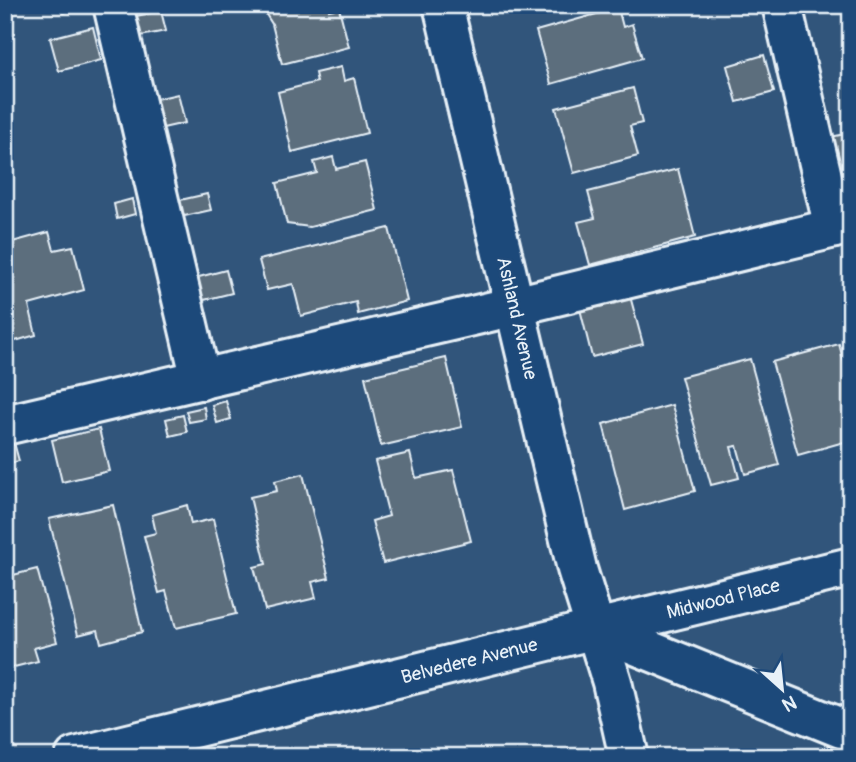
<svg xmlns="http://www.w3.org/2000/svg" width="856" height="762" font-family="Pangolin,sans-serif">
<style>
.building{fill:#5c6e7d;stroke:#e8f1f8;stroke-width:2}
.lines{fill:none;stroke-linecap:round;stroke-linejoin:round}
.minor-casing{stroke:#e8f1f8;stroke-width:44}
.minor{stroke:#1f4a7a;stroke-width:38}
.labels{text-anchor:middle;stroke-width:5;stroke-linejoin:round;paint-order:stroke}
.street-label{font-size:19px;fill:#e8f1f8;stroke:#1f4a7a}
</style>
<rect width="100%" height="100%" fill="#31557b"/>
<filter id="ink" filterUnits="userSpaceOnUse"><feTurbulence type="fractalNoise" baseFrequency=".0143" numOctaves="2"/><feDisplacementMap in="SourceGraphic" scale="14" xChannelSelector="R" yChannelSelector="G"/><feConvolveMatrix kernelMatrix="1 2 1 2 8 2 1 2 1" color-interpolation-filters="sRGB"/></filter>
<g filter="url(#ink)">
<g class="building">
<polygon points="61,5 84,5 84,8 63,13"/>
<polygon points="260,5 328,5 329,10 339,8 349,47 282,64 272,24"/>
<polygon points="618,8 623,27 632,24 642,58 551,84 536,31"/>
<polygon points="161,11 166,31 125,39 121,19"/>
<polygon points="93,27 101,60 59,71 50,38"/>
<polygon points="764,55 774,92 737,102 727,66"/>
<polygon points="341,67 344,81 354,78 367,133 292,152 278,92 317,82 315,73"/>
<polygon points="633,88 642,123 630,126 638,156 574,173 556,108"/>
<polygon points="178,94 185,123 154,130 147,101"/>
<polygon points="851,133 851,190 843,192 830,137"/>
<polygon points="333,157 336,169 365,162 377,210 310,227 287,224 277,183 317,173 314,162"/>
<polygon points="678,169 695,237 590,265 578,222 595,218 588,192"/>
<polygon points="207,194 211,210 180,217 176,201"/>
<polygon points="132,199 135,214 117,219 114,204"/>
<polygon points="389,228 407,301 358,314 356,302 301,316 293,284 267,290 259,260"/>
<polygon points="49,232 54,250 73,246 84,290 29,305 36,335 5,344 5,244"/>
<polygon points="226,270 232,293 196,302 191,279"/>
<polygon points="630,296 643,344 592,357 580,309"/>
<polygon points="839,344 851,388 851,440 798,455 772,362"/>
<polygon points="446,358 462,427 381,446 365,377"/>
<polygon points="750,359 779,465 745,474 737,446 731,447 739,478 711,485 681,377"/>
<polygon points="226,401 231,419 217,423 212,405"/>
<polygon points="672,405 695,491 625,510 603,424"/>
<polygon points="204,407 206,419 189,422 186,411"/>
<polygon points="183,415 187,432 170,436 166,419"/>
<polygon points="99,429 109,471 62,482 52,440"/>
<polygon points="13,439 19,461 5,464 5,442"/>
<polygon points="410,453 416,478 453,470 471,541 383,563 372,521 389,516 375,461"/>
<polygon points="303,474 329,578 312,582 316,598 265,610 254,567 266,564 250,497 277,491 275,481"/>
<polygon points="113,505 142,632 101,643 98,630 78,635 49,519"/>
<polygon points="187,505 191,524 213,519 236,614 176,628 166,591 159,593 144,536 156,533 152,515"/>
<polygon points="37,569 57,642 34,648 38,661 10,668 5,656 5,577"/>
</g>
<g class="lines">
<defs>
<g id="minor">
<polyline points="113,5 201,380"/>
<polyline points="443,5 577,569 612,682 629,757"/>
<polyline points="782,5 834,228"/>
<polyline points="5,425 515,306 851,224"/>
<polyline points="596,629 851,567"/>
<polyline points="75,757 596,629 851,732"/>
</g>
</defs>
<use href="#minor" class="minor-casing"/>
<use href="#minor" class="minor"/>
</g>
</g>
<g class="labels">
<g class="street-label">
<text transform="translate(518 318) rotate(77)" y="7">Ashland Avenue</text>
<text transform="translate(723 598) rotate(-14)" y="7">Midwood Place</text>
<text transform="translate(469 660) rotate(-14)" y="7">Belvedere Avenue</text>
</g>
</g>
<rect width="856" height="762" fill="none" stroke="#1f4a7a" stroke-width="28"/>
<rect x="14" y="14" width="828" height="734" fill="none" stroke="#e8f1f8" stroke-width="2.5" filter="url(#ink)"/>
<g transform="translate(782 689) rotate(153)" stroke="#1f4a7a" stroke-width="5" paint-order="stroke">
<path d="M0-5L12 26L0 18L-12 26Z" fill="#e8f1f8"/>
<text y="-10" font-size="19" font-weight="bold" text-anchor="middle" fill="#e8f1f8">N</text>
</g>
</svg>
